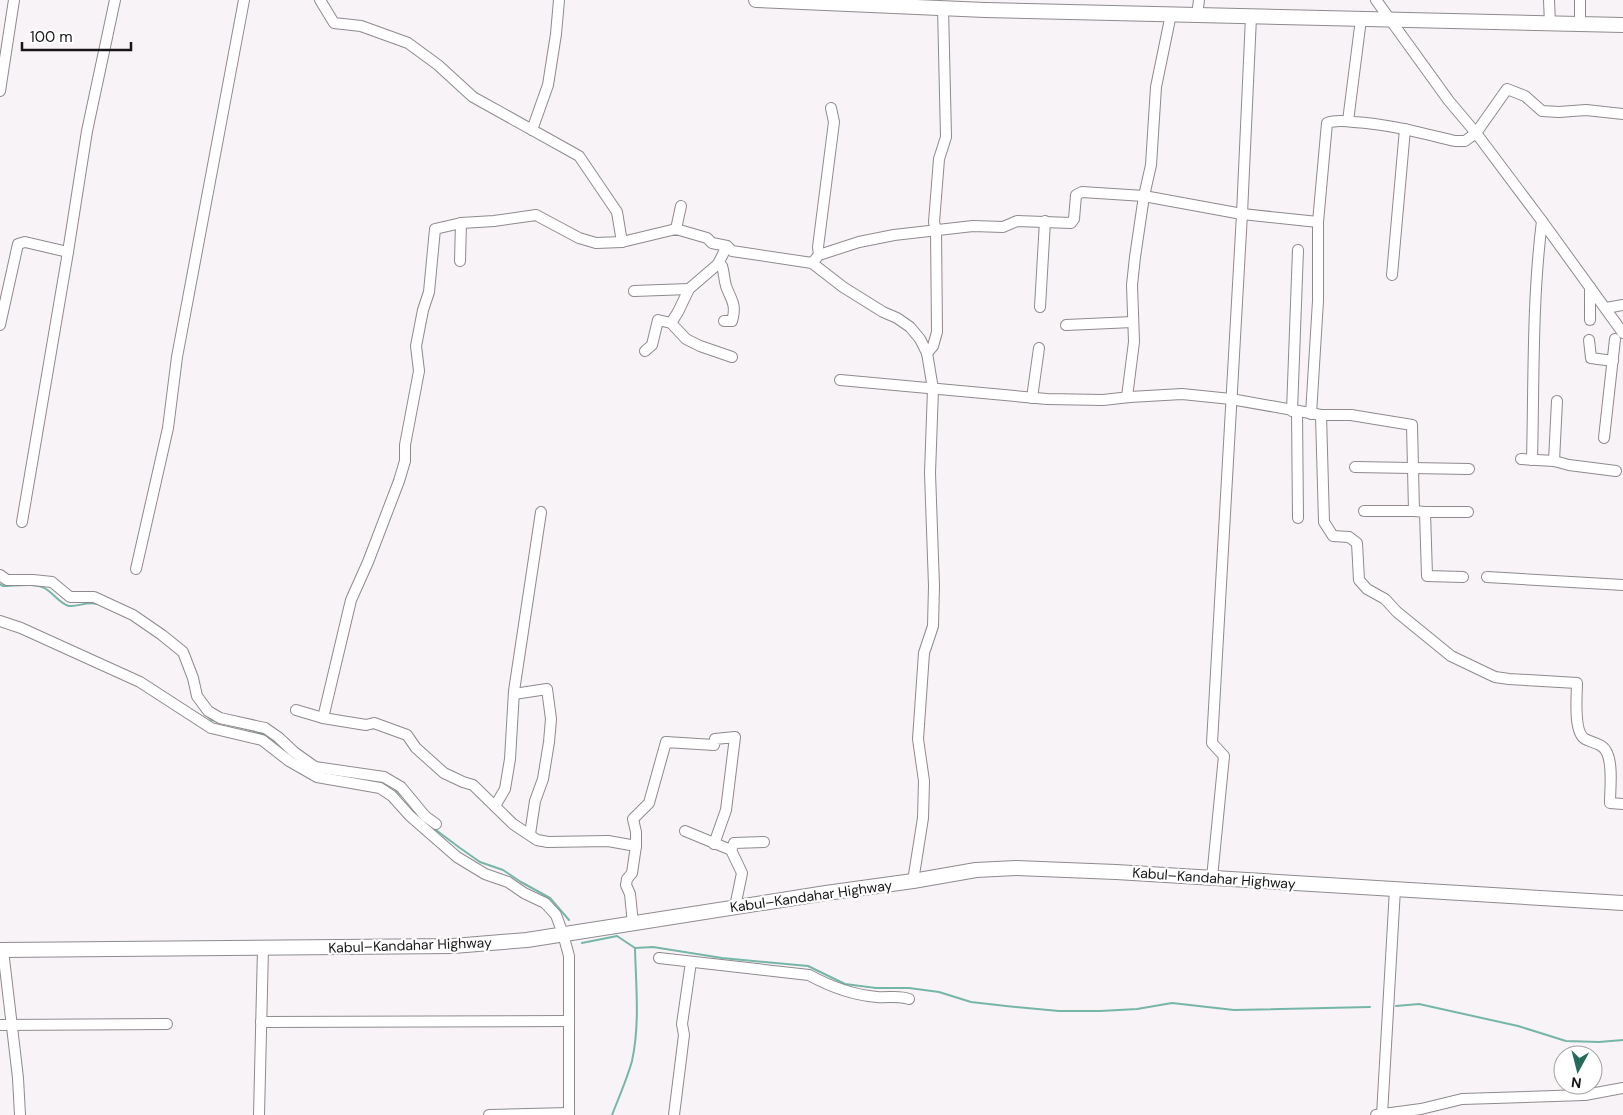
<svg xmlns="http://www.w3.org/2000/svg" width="1623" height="1115" font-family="'DM Sans',sans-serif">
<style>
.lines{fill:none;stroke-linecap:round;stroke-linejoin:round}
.stream{stroke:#76b6a8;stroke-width:2}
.minor-casing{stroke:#8e8a8e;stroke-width:12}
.major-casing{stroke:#8e8a8e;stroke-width:16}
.minor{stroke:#fff;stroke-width:10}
.major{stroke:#fff;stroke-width:14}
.labels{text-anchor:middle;stroke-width:4.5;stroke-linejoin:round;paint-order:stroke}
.street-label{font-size:14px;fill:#171517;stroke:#fff}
</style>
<rect width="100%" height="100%" fill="#f8f3f7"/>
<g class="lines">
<g class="stream">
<path d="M0,584L3,586C15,586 36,582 46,589C54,594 60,604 69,606C78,607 88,601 97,604"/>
<polyline points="208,716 211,720 217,721"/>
<polyline points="248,729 268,736 281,746"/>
<polyline points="394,788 405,799"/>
<polyline points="432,827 460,848 480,862 503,870 521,882 550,898 569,920"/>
<polyline points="582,943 617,936 635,948 653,947 722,958 808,966 845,984 876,988 909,988 939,992 971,1002 1006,1006 1059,1011 1100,1011 1137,1009 1172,1003 1234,1010 1370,1007"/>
<polyline points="1396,1006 1419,1004 1518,1026 1566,1041 1599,1042 1623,1040"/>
<path d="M612,1115C619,1097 627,1079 632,1061C640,1024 636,986 635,949"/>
</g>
<defs>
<g id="minor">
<polyline points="320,0 334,23 361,26 408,43 438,65 473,97 579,156 617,212 622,242"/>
<polyline points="1376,0 1449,101 1476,133 1542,221 1623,333"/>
<polyline points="1549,0 1550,24"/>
<polyline points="1197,15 1199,0"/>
<polyline points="1580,24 1580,0"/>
<polyline points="0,91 14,0"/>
<polyline points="1348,121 1361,19"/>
<polyline points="532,130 548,85 556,34 559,0"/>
<polyline points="676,229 681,206"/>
<polyline points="819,255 818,247 834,122 831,108"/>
<polyline points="460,261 461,223"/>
<polyline points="812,263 819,255 859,242 894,235 973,226 1003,227 1017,221 1071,223 1074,219 1076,195 1082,192 1144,196 1242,214 1318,222"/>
<path d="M718,264L722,266C724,272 724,279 726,286C731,300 737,304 732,321H724"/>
<polyline points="1392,275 1405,129"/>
<polyline points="634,291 689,289"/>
<polyline points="1040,307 1045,221"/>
<polyline points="1606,308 1623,305"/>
<polyline points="1590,320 1590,287"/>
<polyline points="671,323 678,312 689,289 718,264 727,246"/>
<polyline points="0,325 18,244 25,242 68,252"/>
<polyline points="1066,325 1133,322"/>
<polyline points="1589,340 1591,358 1613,361"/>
<polyline points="645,351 652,345 658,320 671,323 686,339 700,346 732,357"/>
<polyline points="927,353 933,346 937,332 936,230 934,222 939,159 946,137 943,8"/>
<polyline points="840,380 1047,399 1103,400 1130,397 1182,394 1231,399 1321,415 1351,415 1412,425 1414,511 1425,512 1427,576 1463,577"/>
<polyline points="1127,397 1134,342 1132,285 1135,257 1144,196 1151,165 1156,87 1171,14"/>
<polyline points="1032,398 1039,348"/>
<polyline points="1292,411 1298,250"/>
<polyline points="1297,411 1298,518"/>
<path d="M1311,414L1318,301V222L1327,123C1335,120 1346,121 1354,122C1389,124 1421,133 1455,141H1465L1476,133L1507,89L1525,96L1542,111L1559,112L1586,110L1623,114"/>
<path d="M1321,415L1324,522L1333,536L1349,537L1357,543L1359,580L1367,589L1385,599L1397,612L1451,656L1495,677L1509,679L1577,683C1577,695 1573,732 1585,739C1592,743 1603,743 1607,753C1613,765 1610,790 1610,803L1623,804"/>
<polyline points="1604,438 1615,339"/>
<polyline points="1521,459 1554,461 1569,465 1616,471"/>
<path d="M1532,460C1534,381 1532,300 1542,221"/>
<polyline points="1554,461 1557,401"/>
<polyline points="1355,467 1469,469"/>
<polyline points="1364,511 1414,511"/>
<polyline points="1425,512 1468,512"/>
<polyline points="22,522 68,252 87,131 115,0"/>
<polyline points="136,569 168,428 177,357 244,0"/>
<polyline points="0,575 7,580 33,580 52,582 70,597 94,597 133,615 162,635 183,652 193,678 197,696 208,711 220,718 265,728 278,737 294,752 315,767 384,777 401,787 425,816 436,824"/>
<polyline points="1487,577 1623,585"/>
<polyline points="0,621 21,628 140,682 211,728 262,740 289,761 317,777 380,788 392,796 410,816 457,857 485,874 508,882 524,893 545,903 556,915 563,934 569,956 569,1115"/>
<polyline points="514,694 547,689 551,719 549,742 543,779 535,801 530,834"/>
<polyline points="296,710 323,718 366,725 374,723 407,735 416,748 444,773 463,782 473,785 513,824 537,840 548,842 608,841 636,846"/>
<polyline points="323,718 351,600 368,562 399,481 405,461 405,445 419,371 416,346 423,310 429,292 435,229 461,223 494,221 536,215 579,238 596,243 622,242 676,229 707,238 712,243 727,246 732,251 812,263 843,287 883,312 897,318 910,327 920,339 927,353 933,389 930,473 934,586 933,626 924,653 918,739 924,781 923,818 913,881"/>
<polyline points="495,806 505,789 510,759 514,691 541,512"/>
<polyline points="685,831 731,850 742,873 735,907"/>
<polyline points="731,850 734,843 764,842"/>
<polyline points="1212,878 1224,756 1212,743 1242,214 1251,17"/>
<polyline points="633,924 630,894 626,885 627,879 632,873 636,846 636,832 633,819 649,803 666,742 714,745 715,739 735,737 726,810 714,844"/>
<polyline points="3,950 18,1078 20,1115"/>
<path d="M659,958L809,975C829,986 854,995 877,997C888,998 899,995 909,999"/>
<polyline points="261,1022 568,1021"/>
<polyline points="0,1025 167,1024"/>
<polyline points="259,1115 263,948"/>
<polyline points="489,1115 569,1113"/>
<polyline points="674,1115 684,1035 682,1024 691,962"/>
<polyline points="1376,1115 1421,1109 1462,1099 1585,1095 1623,1088"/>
<polyline points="1382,1115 1395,889"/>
</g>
<g id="major">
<polyline points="756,0 985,10 1623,25"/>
<polyline points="0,950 453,946 527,940 826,893 913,881 976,870 1016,868 1116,872 1623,903"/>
</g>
</defs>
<use href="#minor" class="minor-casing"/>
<use href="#major" class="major-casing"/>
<use href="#minor" class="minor"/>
<use href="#major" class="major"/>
</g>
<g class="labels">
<g class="street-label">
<text transform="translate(1214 878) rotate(4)" y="5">Kabul–Kandahar Highway</text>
<text transform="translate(811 896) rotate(-8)" y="5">Kabul–Kandahar Highway</text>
<text transform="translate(410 945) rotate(-2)" y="5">Kabul–Kandahar Highway</text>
</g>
</g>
<g transform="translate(1578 1070) rotate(187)"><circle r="24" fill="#ffffff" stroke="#a2a1a2"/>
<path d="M0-4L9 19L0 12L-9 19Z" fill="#246a5d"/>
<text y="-8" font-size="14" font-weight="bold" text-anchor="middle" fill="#171517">N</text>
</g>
<path d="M22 42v8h109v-8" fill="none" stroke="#171517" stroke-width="2.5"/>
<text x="30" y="42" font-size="15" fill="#171517" stroke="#ffffff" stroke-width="4" paint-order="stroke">100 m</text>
</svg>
